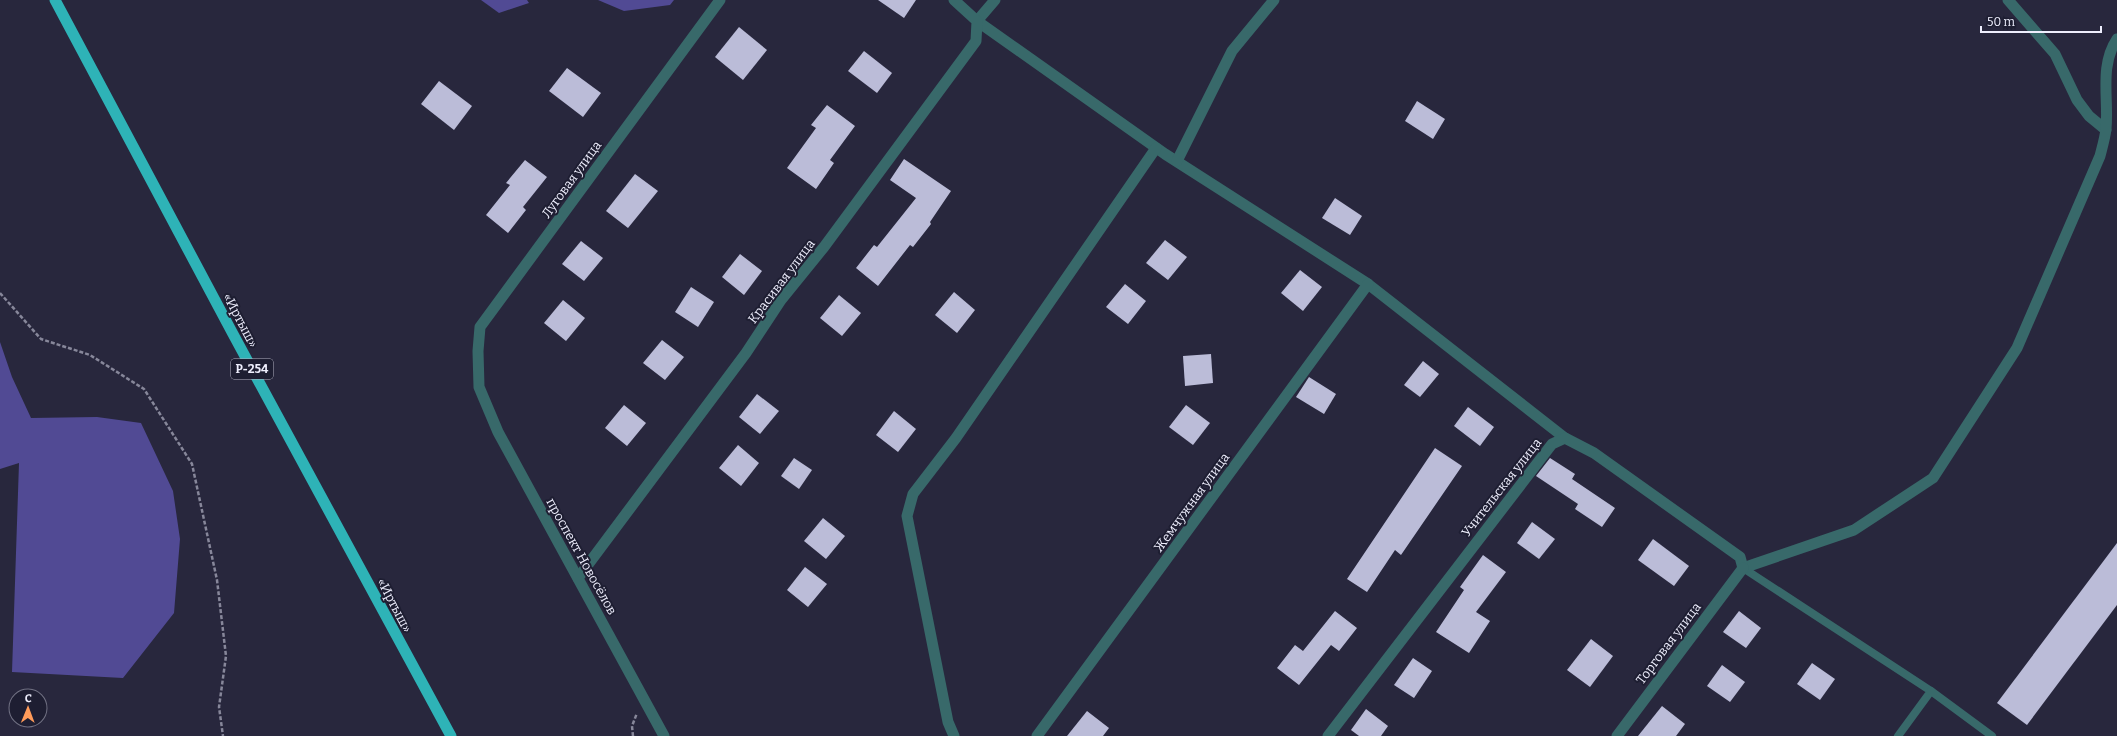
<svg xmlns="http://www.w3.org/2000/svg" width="2117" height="736" font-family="Bitter,serif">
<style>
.forest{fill:#514a94}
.building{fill:#bbbcd8}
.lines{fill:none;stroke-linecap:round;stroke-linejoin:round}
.path{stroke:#87879a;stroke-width:2.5;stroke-dasharray:4 2;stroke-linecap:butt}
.service{stroke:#38696a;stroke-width:8}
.minor{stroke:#38696a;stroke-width:11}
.trunk{stroke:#2eb3b7;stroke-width:11}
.labels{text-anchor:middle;stroke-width:4;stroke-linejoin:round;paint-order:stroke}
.shield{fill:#1e1e32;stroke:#b0b0c0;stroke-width:1}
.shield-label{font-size:12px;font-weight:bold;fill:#eeeefd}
.street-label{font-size:13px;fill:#eeeefd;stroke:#1e1e32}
</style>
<rect width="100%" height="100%" fill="#28273d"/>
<g class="forest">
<polygon points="481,0 527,0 529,3 499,13"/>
<polygon points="598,0 674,0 670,5 624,11"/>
<polygon points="0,342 12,377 31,418 97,417 141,423 173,491 180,539 174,613 123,678 12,672 19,463 0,469"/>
</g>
<g class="building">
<polygon points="878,0 916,0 904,18"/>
<polygon points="739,27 767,50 743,80 715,57"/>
<polygon points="864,51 892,73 877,93 848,71"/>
<polygon points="567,68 601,93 583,117 549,91"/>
<polygon points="439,81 472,106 454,130 421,104"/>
<polygon points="1417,101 1445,119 1433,139 1405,121"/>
<polygon points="827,105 855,126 830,160 834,163 816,189 787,168 816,128 811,125"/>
<polygon points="904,159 951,191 930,222 931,224 913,247 910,245 878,286 856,268 874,245 877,247 916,198 890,180"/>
<polygon points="525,160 547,177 523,207 526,210 508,233 486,215 510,185 506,183"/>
<polygon points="635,174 658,191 628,228 606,211"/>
<polygon points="1335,198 1362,216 1350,235 1322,218"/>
<polygon points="1165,240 1187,257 1168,280 1146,263"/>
<polygon points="581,241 603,258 584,281 562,264"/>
<polygon points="740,254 762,271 744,295 722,277"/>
<polygon points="1300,270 1322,287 1303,311 1281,293"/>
<polygon points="1125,284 1146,301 1128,324 1106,307"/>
<polygon points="691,287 714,302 698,327 675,312"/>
<polygon points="954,292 975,310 957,333 935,315"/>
<polygon points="839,295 861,313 842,336 820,318"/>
<polygon points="563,300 585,318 566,341 544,323"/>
<polygon points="662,340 684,357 665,380 643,363"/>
<polygon points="1211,354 1213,383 1185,386 1183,356"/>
<polygon points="1423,361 1439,374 1420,397 1404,385"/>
<polygon points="1309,377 1336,394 1324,414 1296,397"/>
<polygon points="757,394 779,411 760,434 739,417"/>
<polygon points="624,405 646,423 627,446 605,428"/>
<polygon points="1186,405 1210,423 1193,445 1169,427"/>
<polygon points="1468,407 1494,427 1480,446 1454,426"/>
<polygon points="894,411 916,429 898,452 876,435"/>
<polygon points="738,445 759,463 741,486 719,468"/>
<polygon points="1435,448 1462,466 1401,555 1395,550 1367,592 1347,579"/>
<polygon points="794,458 812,470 799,489 781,476"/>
<polygon points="1550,458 1575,474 1572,479 1615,508 1602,527 1575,509 1578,504 1536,476"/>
<polygon points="823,518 845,536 826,559 804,541"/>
<polygon points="1532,522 1555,539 1539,559 1517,543"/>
<polygon points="1653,539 1689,566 1674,586 1638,560"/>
<polygon points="2117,543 2117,605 2027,725 1997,703"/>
<polygon points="1483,555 1506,572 1476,612 1490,621 1469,653 1436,632 1464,590 1460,587"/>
<polygon points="805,567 827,584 808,607 787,590"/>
<polygon points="1335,611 1357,628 1339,651 1331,645 1299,685 1277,668 1295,645 1303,651"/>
<polygon points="1739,611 1761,628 1746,648 1723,632"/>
<polygon points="1591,639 1613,656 1590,687 1567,670"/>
<polygon points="1413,658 1432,671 1414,698 1394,685"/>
<polygon points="1812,663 1835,679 1820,700 1797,684"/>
<polygon points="1722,665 1745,682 1730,702 1707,686"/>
<polygon points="1662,706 1685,724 1676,736 1638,736"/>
<polygon points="1366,709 1388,726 1381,736 1359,736 1351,730"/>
<polygon points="1087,711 1109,728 1103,736 1067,736"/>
</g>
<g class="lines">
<g class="path">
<polyline points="0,293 41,339 90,355 144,389 192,464 217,580 226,656 219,707 223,736"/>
<polyline points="633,736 632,726 637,713"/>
</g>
<g class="service">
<polyline points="1743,568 1931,691 1898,736"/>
<polyline points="1931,691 1992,736"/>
</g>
<g class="minor">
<polyline points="995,0 977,21 1165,154 1368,284 1565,438"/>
<polyline points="2008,0 2055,54 2077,100 2089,116 2106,130"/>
<polyline points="1177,161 1232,51 1274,0"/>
<path d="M1743,568L1854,530L1933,478L2017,348L2100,156C2102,148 2105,138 2106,129C2109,99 2099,66 2117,39"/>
<polyline points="578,578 746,353 781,300 824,247 976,41 977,21 954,0"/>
<polyline points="664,736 498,432 479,387 478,351 480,327 720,0"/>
<polyline points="954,736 948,722 907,516 913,494 956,438 1156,148"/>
<polyline points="1037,736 1368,284"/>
<polyline points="1328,736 1552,444 1565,438 1594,453 1740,557 1743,568"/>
<polyline points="1617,736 1743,568"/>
</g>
<polyline class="trunk" points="55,0 233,334 451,736"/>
</g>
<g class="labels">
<rect class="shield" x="231" y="359" width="42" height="20" rx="3"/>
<g class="shield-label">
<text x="252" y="373">Р-254</text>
</g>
<g class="street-label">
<text transform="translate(571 179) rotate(-54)" y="5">Луговая улица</text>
<text transform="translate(781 281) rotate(-53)" y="5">Красивая улица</text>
<text transform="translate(241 320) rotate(62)" y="5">«Иртыш»</text>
<text transform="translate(1501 487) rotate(-52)" y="5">Учительская улица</text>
<text transform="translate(1191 502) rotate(-54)" y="5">Жемчужная улица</text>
<text transform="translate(582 556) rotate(61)" y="5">проспект Новосёлов</text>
<text transform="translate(395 605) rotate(62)" y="5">«Иртыш»</text>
<text transform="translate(1668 643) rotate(-53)" y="5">Торговая улица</text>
</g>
</g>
<g transform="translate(28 708) rotate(1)"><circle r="19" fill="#1e1e32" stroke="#717183"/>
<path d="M0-3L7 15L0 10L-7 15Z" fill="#ff9b5a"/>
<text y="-6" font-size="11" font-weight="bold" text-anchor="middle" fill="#eeeefd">С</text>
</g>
<path d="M1981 26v6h120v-6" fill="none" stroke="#eeeefd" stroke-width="2"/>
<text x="1987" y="26" font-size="12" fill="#eeeefd" stroke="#1e1e32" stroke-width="3" paint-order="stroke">50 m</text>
</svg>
